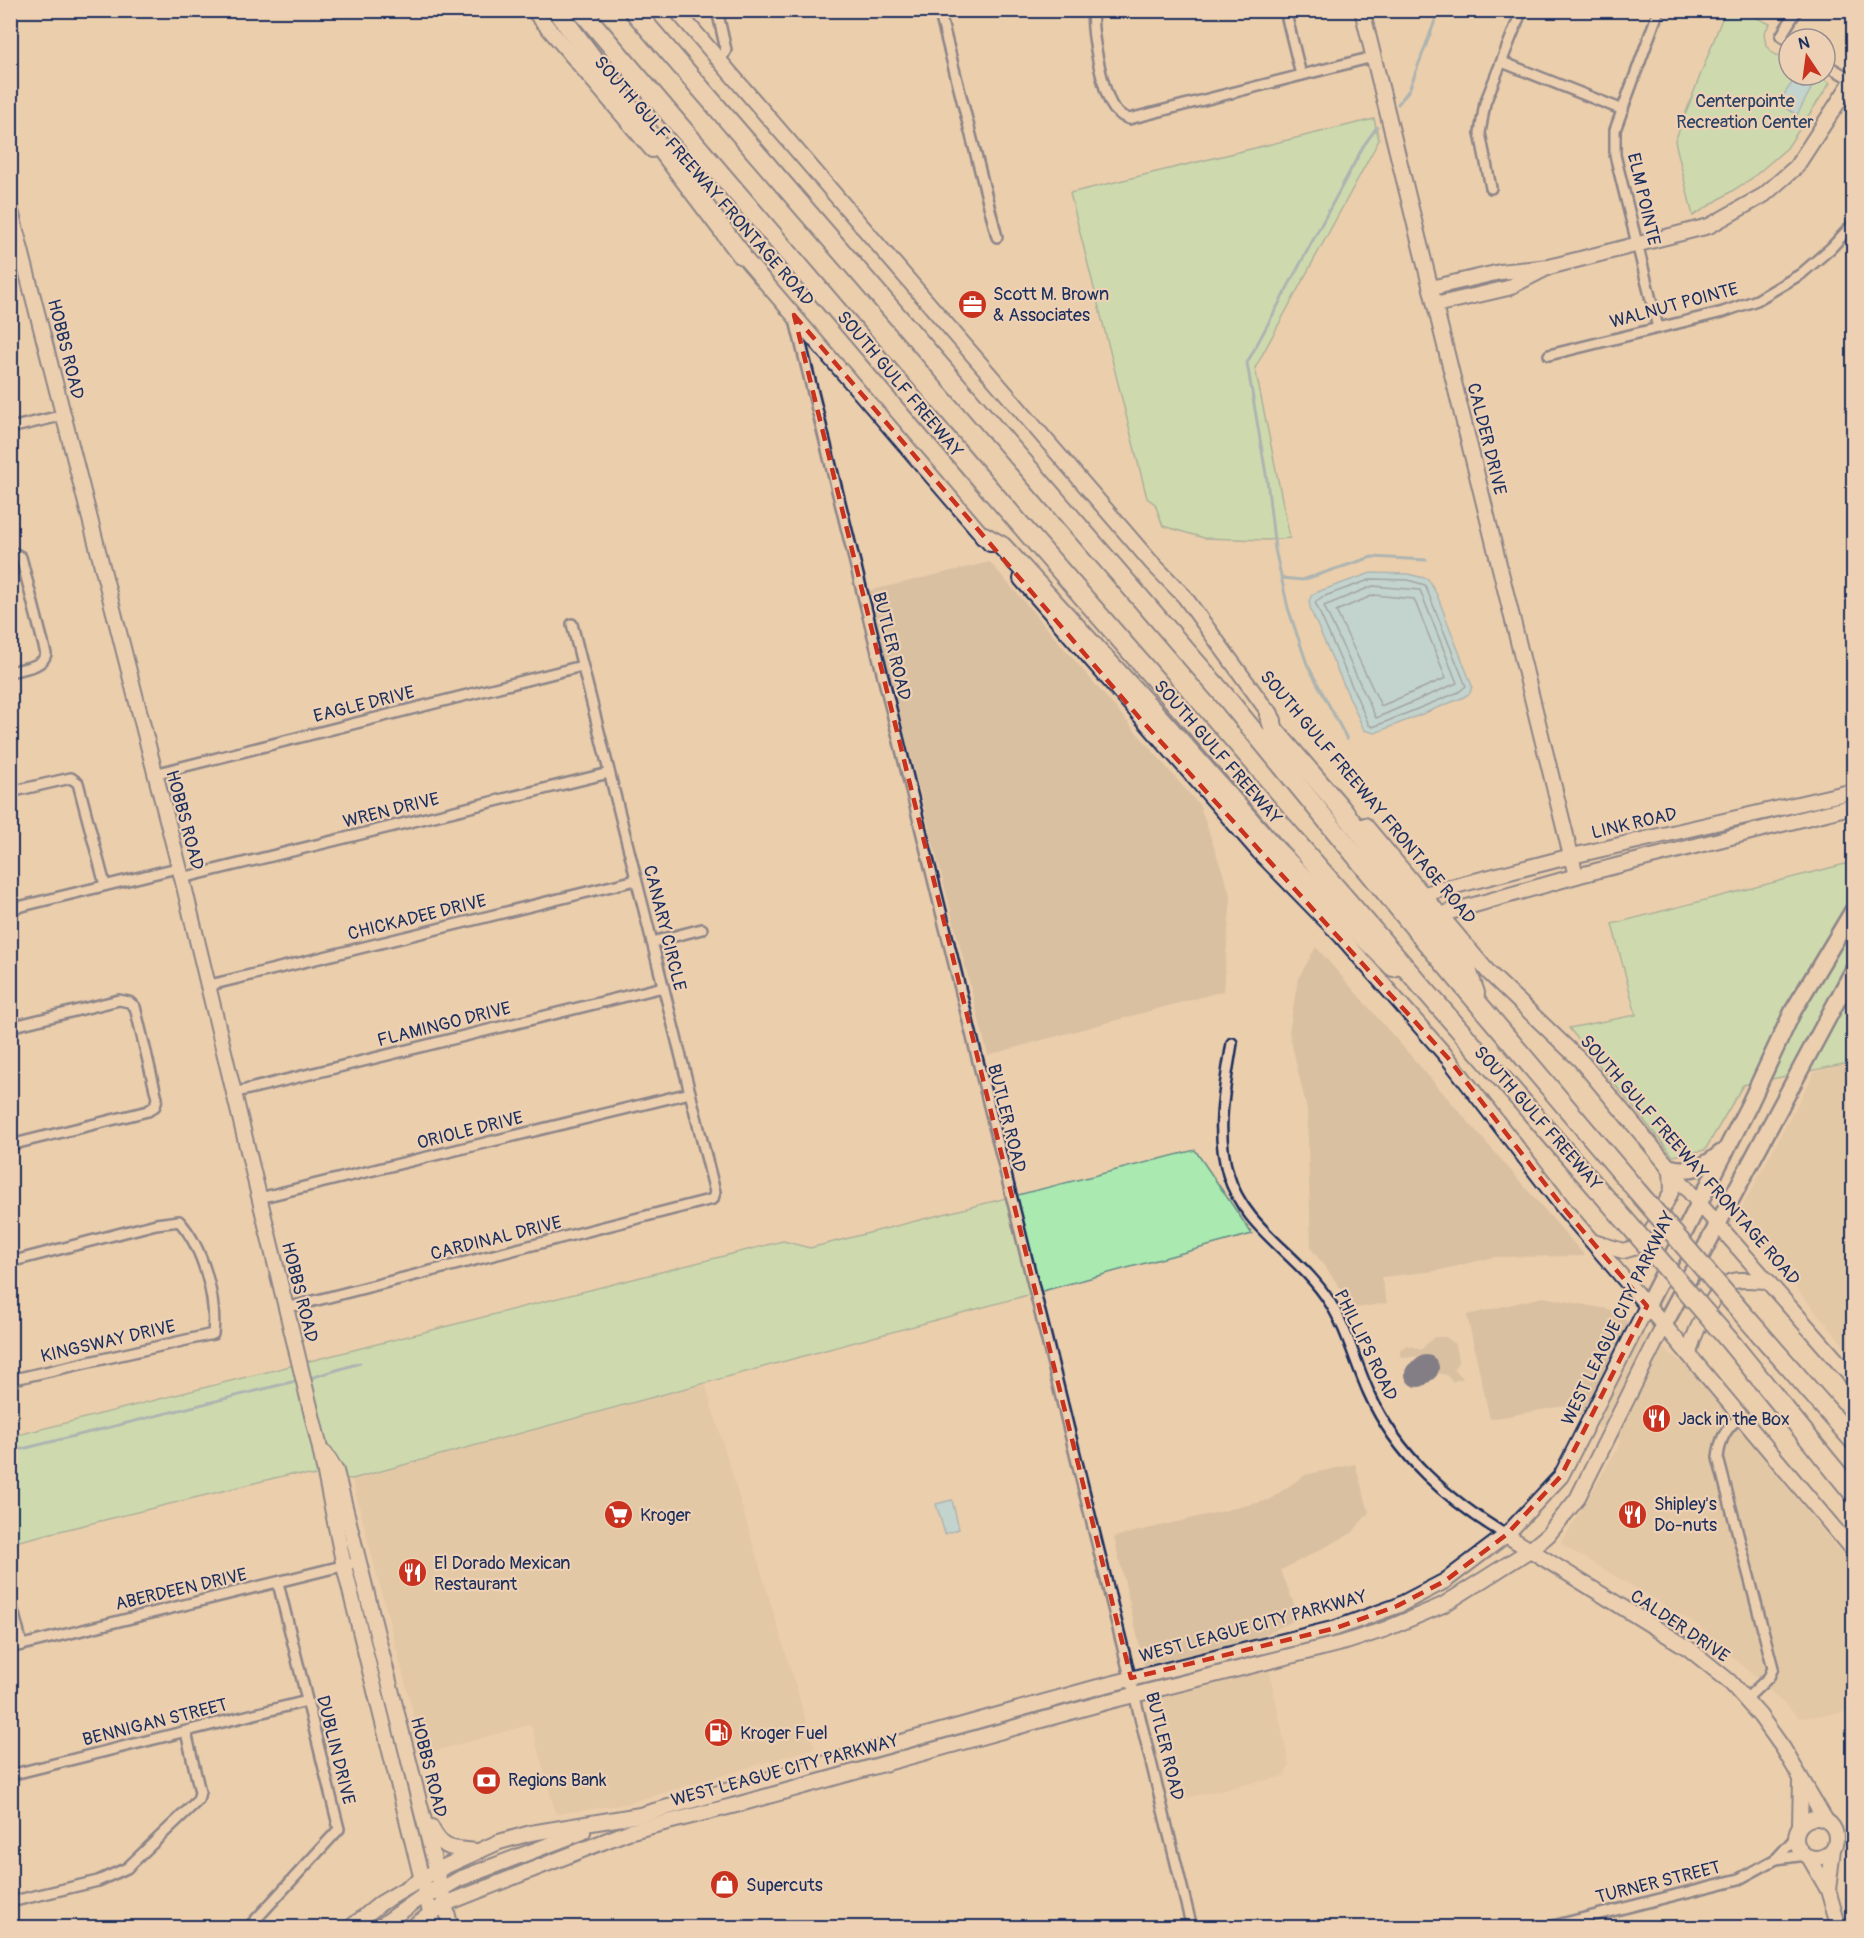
<svg xmlns="http://www.w3.org/2000/svg" width="1864" height="1938" font-family="Pangolin,sans-serif">
<style>
.built{fill:#d9c0a1}
.green{fill:#aae9b0;stroke:#628c87;stroke-width:1.5}
.water{fill:#93daf5;stroke:#6396b9;stroke-width:1.5}
.lines{fill:none;stroke-linecap:round;stroke-linejoin:round}
.shore{stroke:#4b739a;stroke-width:1.5}
.stream{stroke:#6396b9;stroke-width:3}
.taxiway{stroke:#837e85;stroke-width:26}
.street-casing{stroke:#1b2f5e;stroke-width:14}
.secondary-casing{stroke:#1b2f5e;stroke-width:18}
.primary-casing{stroke:#1b2f5e;stroke-width:20}
.highway-casing{stroke:#1b2f5e;stroke-width:22}
.street{stroke:#eed1b4;stroke-width:9}
.secondary{stroke:#eed1b4;stroke-width:14}
.primary{stroke:#eed1b4;stroke-width:15}
.highway{stroke:#eed1b4;stroke-width:18}
.highway-bridge-casing{stroke:#1b2f5e;stroke-width:22;stroke-linecap:butt}
.highway-bridge{stroke:#eed1b4;stroke-width:18}
.marked{fill:none;stroke:#c8321e;stroke-width:4.5;stroke-dasharray:12 8;stroke-linejoin:round}
.labels{text-anchor:middle;stroke-width:4.5;stroke-linejoin:round;paint-order:stroke}
.park-label{font-size:18px;fill:#294266;stroke:#eed1b4}
.street-label{font-size:18px;fill:#1b2f5e;stroke:#eed1b4}
.poi-label{font-size:18px;fill:#1b2f5e;stroke:#eed1b4;text-anchor:start}
</style>
<rect width="100%" height="100%" fill="#ebceac"/>
<filter id="ink" filterUnits="userSpaceOnUse"><feTurbulence type="fractalNoise" baseFrequency=".0167" numOctaves="2"/><feDisplacementMap in="SourceGraphic" scale="12" xChannelSelector="R" yChannelSelector="G"/><feConvolveMatrix kernelMatrix="1 2 1 2 8 2 1 2 1" color-interpolation-filters="sRGB"/></filter>
<g filter="url(#ink)">
<g class="built">
<polygon points="990,562 1200,806 1231,897 1223,991 988,1055 868,591"/>
<polygon points="1316,947 1585,1256 1494,1257 1436,1271 1381,1277 1387,1303 1355,1308 1311,1248 1307,1110 1289,1032 1298,979"/>
<polygon points="1853,1062 1853,1356 1737,1217 1815,1072"/>
<polygon points="1543,1297 1612,1310 1687,1366 1853,1567 1853,1711 1800,1718 1698,1625 1561,1544 1622,1441 1564,1406 1490,1419 1467,1315"/>
<polygon points="1434,1337 1446,1337 1456,1345 1459,1360 1454,1369 1463,1378 1452,1382 1447,1375 1427,1371 1413,1384 1406,1377 1409,1372 1416,1372 1423,1365 1420,1356 1404,1358 1400,1355 1400,1350 1408,1345 1421,1350"/>
<polygon points="705,1384 814,1748 625,1804 556,1814 531,1724 424,1754 352,1479"/>
<polygon points="1355,1464 1369,1512 1352,1533 1281,1570 1299,1618 1262,1636 1289,1765 1284,1776 1176,1800 1114,1537 1269,1500 1305,1475"/>
</g>
<g class="green">
<polygon points="1725,11 1742,11 1770,24 1764,33 1766,46 1774,54 1789,59 1789,75 1818,75 1830,83 1787,148 1751,179 1693,216 1675,141"/>
<polygon points="1374,119 1379,140 1255,368 1290,538 1266,540 1204,538 1163,526 1155,504 1147,498 1070,193"/>
<polygon points="1853,862 1853,1062 1743,1085 1705,1150 1673,1156 1569,1028 1636,1015 1612,924"/>
<polygon points="1195,1150 1252,1234 352,1479 291,1474 11,1543 10,1437 783,1241 810,1248"/>
</g>
<g class="water">
<polygon points="1796,77 1812,87 1797,115 1778,103"/>
<polygon points="1371,573 1408,574 1428,579 1437,595 1472,686 1470,693 1462,698 1375,733 1364,730 1311,611 1309,601 1312,595 1320,591"/>
<polygon points="952,1500 959,1529 945,1534 936,1504"/>
</g>
<g class="lines">
<g class="shore">
<polygon points="1372,579 1408,580 1425,585 1466,686 1459,692 1373,727 1369,725 1315,602 1322,597"/>
<polygon points="1373,586 1420,590 1457,683 1376,718 1324,606"/>
<polygon points="1374,595 1414,599 1446,678 1381,706 1336,611"/>
</g>
<g class="stream">
<polyline points="1398,104 1409,90 1439,10"/>
<polyline points="1282,578 1302,580 1372,557 1426,560"/>
<polyline points="1347,739 1307,664 1288,608 1275,549 1267,480 1247,363 1364,145 1377,127"/>
<polyline points="307,1379 360,1363"/>
<polyline points="10,1452 300,1380"/>
</g>
<polyline class="taxiway" points="1418,1374 1426,1368"/>
<defs>
<g id="street">
<polyline points="717,10 726,50 720,61"/>
<polyline points="939,10 997,237"/>
<path d="M1093,10C1090,31 1102,85 1111,104C1115,112 1121,116 1129,119L1373,57"/>
<polyline points="1285,10 1301,75"/>
<polyline points="1789,41 1781,36 1797,10"/>
<polyline points="1502,62 1623,110"/>
<polyline points="1825,64 1854,81"/>
<polyline points="1491,188 1480,133 1485,103 1522,10"/>
<polyline points="795,320 1192,1928"/>
<polyline points="1658,328 1615,155 1615,130 1659,10"/>
<polyline points="1549,355 1723,312 1757,300 1801,274 1831,248 1854,223"/>
<polyline points="10,428 64,415"/>
<path d="M10,551L21,557L46,654C42,668 23,668 10,672"/>
<polyline points="154,774 582,666"/>
<polyline points="10,792 71,778 78,783 105,885"/>
<polyline points="182,878 609,773"/>
<polyline points="10,909 177,868"/>
<polyline points="652,942 702,929"/>
<polyline points="206,986 636,880"/>
<polyline points="10,1027 119,1000 129,1002 135,1007 157,1098 155,1106 148,1111 10,1145"/>
<path d="M1232,1043C1225,1087 1215,1130 1228,1174C1244,1229 1299,1254 1329,1301C1347,1329 1355,1362 1369,1393C1397,1456 1448,1500 1506,1535"/>
<polyline points="233,1093 663,987"/>
<polyline points="259,1198 690,1093"/>
<path d="M10,1262L156,1224L179,1221C203,1247 217,1299 213,1334L10,1380"/>
<polyline points="286,1308 713,1199 715,1192 572,624"/>
<path d="M1740,1417C1725,1429 1720,1439 1718,1458L1773,1668L1769,1677L1746,1699"/>
<polyline points="10,1599 22,1645"/>
<polyline points="10,1648 358,1562"/>
<polyline points="10,1775 307,1701"/>
<polyline points="1776,1859 1806,1855"/>
<polyline points="10,1902 98,1881 127,1868 191,1807 198,1800 200,1792 186,1732"/>
<polyline points="248,1928 339,1829 278,1583"/>
<polyline points="1545,1928 1739,1879 1776,1859 1796,1837"/>
</g>
<g id="secondary">
<polyline points="533,10 652,150"/>
<polyline points="676,10 1151,562 1184,596 1274,720"/>
<polyline points="1362,10 1576,876"/>
<polyline points="10,207 182,878 319,1444 344,1566 434,1928"/>
<polyline points="735,247 990,544"/>
<polyline points="1431,288 1500,272 1549,267 1709,226 1764,195 1796,167 1854,78"/>
<polyline points="1435,305 1508,288 1547,268"/>
<polyline points="1365,825 1489,973 1581,1061 1698,1202 1854,1380"/>
<polyline points="1424,894 1572,856 1854,791"/>
<polyline points="1439,915 1580,875 1854,806"/>
<polyline points="1594,1242 1623,1251 1633,1248 1651,1233 1672,1190 1671,1169"/>
<path d="M1689,1355C1692,1336 1711,1297 1726,1284C1736,1277 1757,1281 1768,1281"/>
<polyline points="325,1453 336,1471 451,1928"/>
<polyline points="1506,1535 1688,1648 1729,1681 1760,1716 1783,1748 1825,1819"/>
<circle cx="1816" cy="1838" r="20"/>
<polyline points="1800,1825 1801,1781"/>
<path d="M431,1827C444,1851 450,1848 476,1851"/>
<polyline points="1809,1857 1828,1890 1839,1928"/>
<polyline points="1828,1890 1833,1849"/>
<polyline points="435,1893 459,1879 583,1832"/>
<polyline points="350,1928 381,1903 437,1870 499,1842 531,1833 640,1815 1098,1687 1336,1628 1397,1606 1445,1581 1506,1535 1561,1476 1647,1306 1566,1211 1448,1058 1341,936 1259,852 1021,579"/>
<polyline points="378,1928 433,1889"/>
<polyline points="411,1928 445,1904 628,1832 736,1805 1110,1701 1346,1642 1386,1629 1443,1605 1530,1550 1548,1535 1577,1499 1664,1325 1854,1552"/>
</g>
<g id="primary">
<polyline points="1854,909 1793,1011 1749,1105 1647,1306 1664,1325 1854,969"/>
<path d="M1669,1167C1690,1173 1705,1167 1721,1153"/>
</g>
<g id="highway">
<polyline points="556,10 741,254"/>
<polyline points="581,10 973,470 1624,1219"/>
<polyline points="633,10 1224,695 1427,943 1637,1191"/>
<polyline points="984,536 1002,546 1165,724 1276,850 1393,967"/>
<polyline points="1269,714 1274,730 1340,807 1467,970 1475,993"/>
<polyline points="1742,1313 1854,1441"/>
<polyline points="1728,1339 1854,1494"/>
</g>
</defs>
<use href="#street" class="street-casing"/>
<use href="#secondary" class="secondary-casing"/>
<use href="#primary" class="primary-casing"/>
<use href="#highway" class="highway-casing"/>
<use href="#street" class="street"/>
<use href="#secondary" class="secondary"/>
<use href="#primary" class="primary"/>
<use href="#highway" class="highway"/>
<defs>
<g id="highway-bridge">
<polyline points="1637,1191 1742,1313"/>
<polyline points="1624,1219 1728,1339"/>
</g>
</defs>
<use href="#highway-bridge" class="highway-bridge-casing"/>
<use href="#highway-bridge" class="highway-bridge"/>
</g>
</g>
<path d="M0 0H1864V1938H0ZM794,315L1143,722L1448,1058L1566,1211L1647,1306L1561,1476L1506,1535L1445,1581L1397,1606L1336,1628L1131,1678Z" fill="#ebceac" fill-opacity=".55" fill-rule="evenodd"/>
<path class="marked" d="M794,315L1143,722L1448,1058L1566,1211L1647,1306L1561,1476L1506,1535L1445,1581L1397,1606L1336,1628L1131,1678Z"/>
<defs>
<symbol id="office-disc" viewBox="-11 -11 22 22"><circle r="9.5" fill="#c8321e" stroke="#eed1b4"/><path d="M-6-3h4V-5.5h4V-3h4V5H-6ZM-1-4.5V-3h2v-1.5ZM-6 0V1H6V0Z" fill="#fff"/></symbol>
<symbol id="restaurant-disc" viewBox="-11 -11 22 22"><circle r="9.5" fill="#c8321e" stroke="#eed1b4"/><path d="M-5-6h1v4h1v-4h1v4h1v-4h1v5L-1.5 .5V6h-2V.5L-5-1ZM5-6V6H3V1.5H1.5Q1.5-4 5-6Z" fill="#fff"/></symbol>
<symbol id="supermarket-disc" viewBox="-11 -11 22 22"><circle r="9.5" fill="#c8321e" stroke="#eed1b4"/><path d="M-6-5.5h2.5l.6 2H6L4.5 2H-2.5L-4.4-4H-6ZM-1.5 3.2a1.3 1.3 0 1 0 .1 0ZM3 3.2a1.3 1.3 0 1 0 .1 0Z" fill="#fff"/></symbol>
<symbol id="fuel-disc" viewBox="-11 -11 22 22"><circle r="9.5" fill="#c8321e" stroke="#eed1b4"/><path d="M-5.5-6h7V0h2V4h1.3V-2.5L3-4.5l.8-.8L6-3V5H2.5V1h-1V6h-7ZM-4.2-4.7v3.2H.2V-4.7Z" fill="#fff"/></symbol>
<symbol id="bank-disc" viewBox="-11 -11 22 22"><circle r="9.5" fill="#c8321e" stroke="#eed1b4"/><path d="M-6-4H6V4H-6ZM0-2.3a2.3 2.3 0 1 0 0 4.6a2.3 2.3 0 1 0 0-4.6Z" fill="#fff"/></symbol>
<symbol id="shop-disc" viewBox="-11 -11 22 22"><circle r="9.5" fill="#c8321e" stroke="#eed1b4"/><path d="M-5-2.5h2.3a2.7 3.5 0 0 1 5.4 0H5L5.5 6h-11ZM-1.5-2.5h3a1.5 2.3 0 0 0-3 0Z" fill="#fff"/></symbol>
</defs>
<g fill-rule="evenodd">
<use href="#office-disc" x="956" y="288" width="33" height="33"/>
<use href="#restaurant-disc" x="1640" y="1402" width="33" height="33"/>
<use href="#restaurant-disc" x="1616" y="1498" width="33" height="33"/>
<use href="#supermarket-disc" x="602" y="1498" width="33" height="33"/>
<use href="#restaurant-disc" x="396" y="1556" width="33" height="33"/>
<use href="#fuel-disc" x="702" y="1716" width="33" height="33"/>
<use href="#bank-disc" x="470" y="1764" width="33" height="33"/>
<use href="#shop-disc" x="708" y="1868" width="33" height="33"/>
</g>
<g class="labels">
<g class="park-label">
<text x="1745" y="107">Centerpointe<tspan x="1745" dy="21">Recreation Center</tspan></text>
</g>
<g class="street-label">
<text transform="translate(704 181) rotate(49)" y="6">SOUTH GULF FREEWAY FRONTAGE ROAD</text>
<text transform="translate(1644 199) rotate(77)" y="6">ELM POINTE</text>
<text transform="translate(1674 305) rotate(-15)" y="6">WALNUT POINTE</text>
<text transform="translate(66 349) rotate(76)" y="6">HOBBS ROAD</text>
<text transform="translate(900 384) rotate(50)" y="6">SOUTH GULF FREEWAY</text>
<text transform="translate(1487 439) rotate(76)" y="6">CALDER DRIVE</text>
<text transform="translate(892 646) rotate(76)" y="6">BUTLER ROAD</text>
<text transform="translate(364 704) rotate(-14)" y="6">EAGLE DRIVE</text>
<text transform="translate(1218 752) rotate(49)" y="6">SOUTH GULF FREEWAY</text>
<text transform="translate(1368 797) rotate(50)" y="6">SOUTH GULF FREEWAY FRONTAGE ROAD</text>
<text transform="translate(391 810) rotate(-14)" y="6">WREN DRIVE</text>
<text transform="translate(185 820) rotate(75)" y="6">HOBBS ROAD</text>
<text transform="translate(1634 823) rotate(-13)" y="6">LINK ROAD</text>
<text transform="translate(417 917) rotate(-14)" y="6">CHICKADEE DRIVE</text>
<text transform="translate(665 928) rotate(76)" y="6">CANARY CIRCLE</text>
<text transform="translate(444 1024) rotate(-14)" y="6">FLAMINGO DRIVE</text>
<text transform="translate(1007 1118) rotate(76)" y="6">BUTLER ROAD</text>
<text transform="translate(1538 1118) rotate(49)" y="6">SOUTH GULF FREEWAY</text>
<text transform="translate(470 1130) rotate(-14)" y="6">ORIOLE DRIVE</text>
<text transform="translate(1690 1160) rotate(49)" y="6">SOUTH GULF FREEWAY FRONTAGE ROAD</text>
<text transform="translate(496 1238) rotate(-14)" y="6">CARDINAL DRIVE</text>
<text transform="translate(300 1292) rotate(76)" y="6">HOBBS ROAD</text>
<text transform="translate(1618 1318) rotate(-64)" y="6">WEST LEAGUE CITY PARKWAY</text>
<text transform="translate(108 1341) rotate(-13)" y="6">KINGSWAY DRIVE</text>
<text transform="translate(1366 1345) rotate(64)" y="6">PHILLIPS ROAD</text>
<text transform="translate(181 1589) rotate(-13)" y="6">ABERDEEN DRIVE</text>
<text transform="translate(1253 1626) rotate(-15)" y="6">WEST LEAGUE CITY PARKWAY</text>
<text transform="translate(1680 1626) rotate(34)" y="6">CALDER DRIVE</text>
<text transform="translate(155 1722) rotate(-14)" y="6">BENNIGAN STREET</text>
<text transform="translate(1165 1746) rotate(76)" y="6">BUTLER ROAD</text>
<text transform="translate(336 1750) rotate(76)" y="6">DUBLIN DRIVE</text>
<text transform="translate(429 1767) rotate(76)" y="6">HOBBS ROAD</text>
<text transform="translate(785 1770) rotate(-15)" y="6">WEST LEAGUE CITY PARKWAY</text>
<text transform="translate(1658 1882) rotate(-14)" y="6">TURNER STREET</text>
</g>
<g class="poi-label">
<text x="993" y="300">Scott M. Brown<tspan x="993" dy="21">&amp; Associates</tspan></text>
<text x="1678" y="1425">Jack in the Box</text>
<text x="1654" y="1510">Shipley's<tspan x="1654" dy="21">Do-nuts</tspan></text>
<text x="640" y="1521">Kroger</text>
<text x="434" y="1569">El Dorado Mexican<tspan x="434" dy="21">Restaurant</tspan></text>
<text x="740" y="1739">Kroger Fuel</text>
<text x="508" y="1786">Regions Bank</text>
<text x="746" y="1891">Supercuts</text>
</g>
</g>
<rect width="1864" height="1938" fill="none" stroke="#eed1b4" stroke-width="36"/>
<rect x="18" y="18" width="1828" height="1902" fill="none" stroke="#1b2f5e" stroke-width="2" filter="url(#ink)"/>
<g transform="translate(1807 57) rotate(347)"><circle r="28" fill="#eed1b4" stroke="#9a9092" stroke-width="1.5"/>
<path d="M0-4.5L10 22L0 15L-10 22Z" fill="#c8321e"/>
<text y="-9" font-size="16" font-weight="bold" text-anchor="middle" fill="#1b2f5e">N</text>
</g>
</svg>
